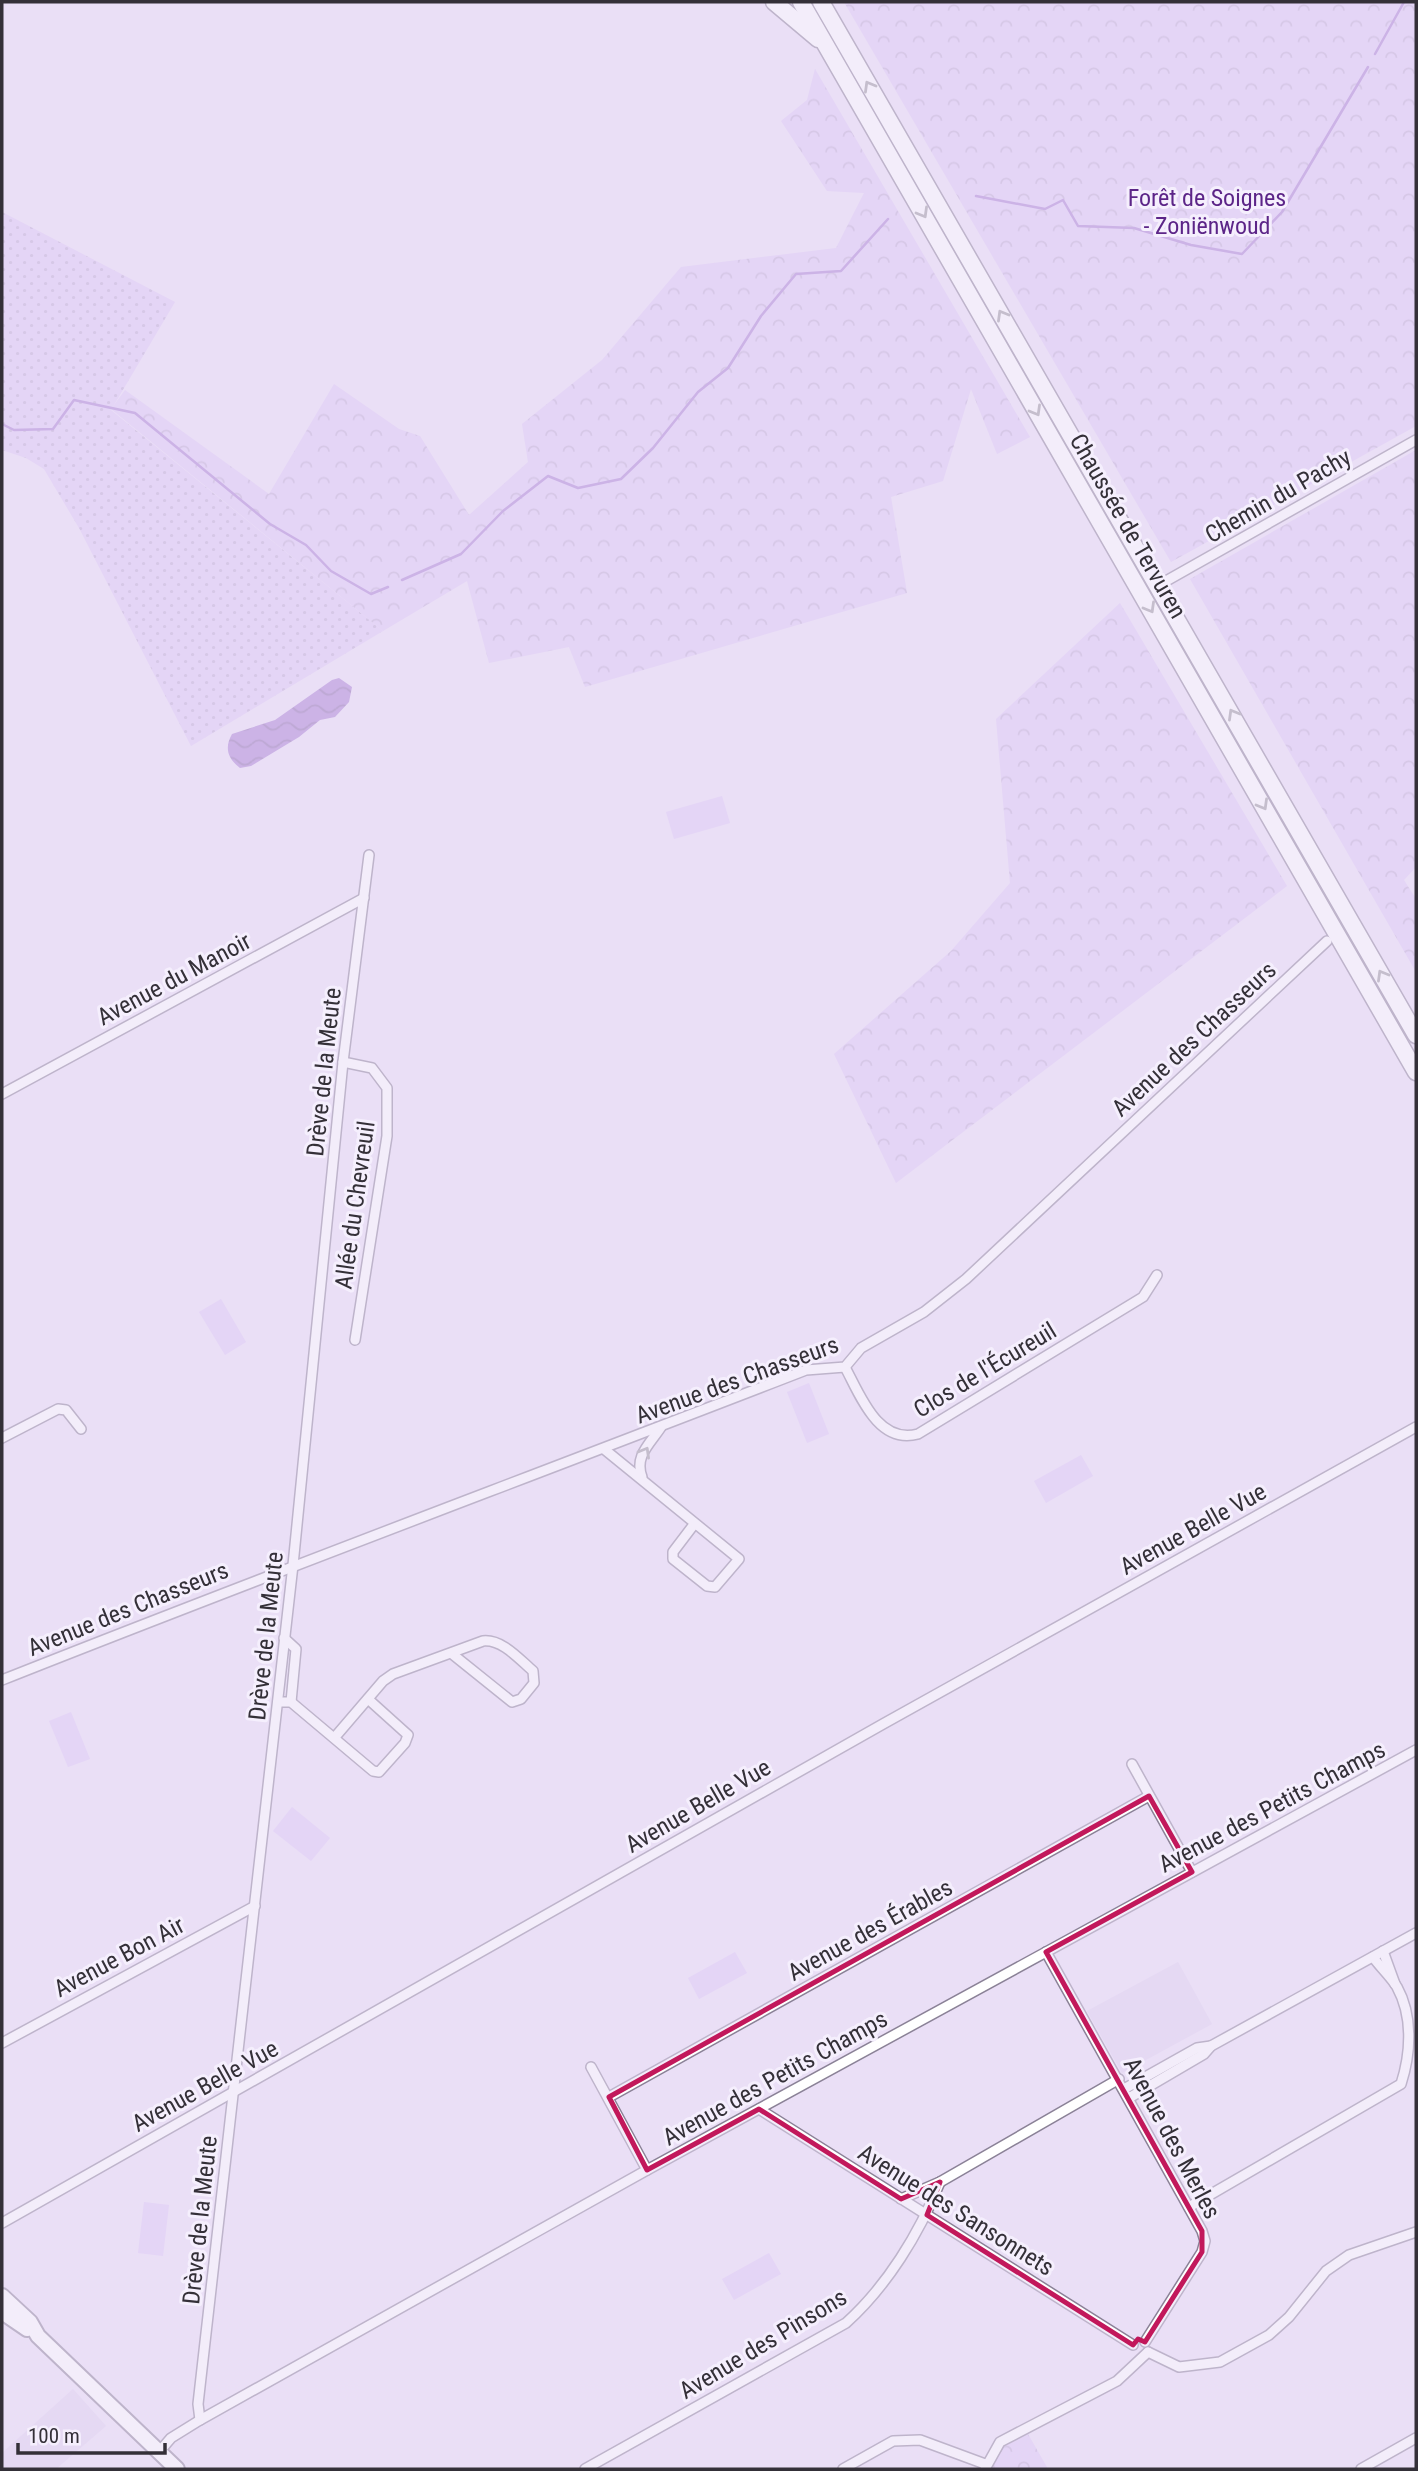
<svg xmlns="http://www.w3.org/2000/svg" width="1418" height="2471" font-family="'Roboto Condensed',sans-serif">
<style>
.built{fill:#e0d2ef}
.grass{fill:url(#grass-dots)}
.forest{fill:url(#forest-crowns)}
.pitch{fill:#dec9f7}
.water{fill:url(#water-waves)}
.lines{fill:none;stroke-linecap:round;stroke-linejoin:round}
.stream{stroke:#a87ed3;stroke-width:2.5}
.street-casing{stroke:#8b8297;stroke-width:12}
.primary-casing{stroke:#8b8297;stroke-width:18}
.highway-casing{stroke:#8b8297;stroke-width:19}
.street{stroke:#fff;stroke-width:9}
.primary{stroke:#fff;stroke-width:14}
.highway{stroke:#fff;stroke-width:16}
.oneway{stroke:#9a989c}
.marked{fill:none;stroke:#c2185b;stroke-width:5;stroke-linejoin:round}
.labels{text-anchor:middle;stroke-width:6;stroke-linejoin:round;paint-order:stroke}
.park-label{font-size:24px;fill:#5c2588;stroke:#f5effd}
.street-label{font-size:24px;fill:#343038;stroke:#f5effd}
</style>
<defs>
<pattern id="grass-dots" width="8" height="8" patternUnits="userSpaceOnUse" patternTransform="scale(1.75)"><rect width="8" height="8" fill="#dec9f7"/><path d="M2 2h.1M6 6h.1" fill="none" stroke="#bfadd4" stroke-width="1.8" stroke-linecap="round"/></pattern>
<pattern id="forest-crowns" width="20" height="18" patternUnits="userSpaceOnUse" patternTransform="scale(1.75)"><rect width="20" height="18" fill="#dec9f7"/><path d="M2 6a3 3 0 1 1 6 0M12 15a3 3 0 1 1 6 0" fill="none" stroke="#bfadd4"/></pattern>
<pattern id="water-waves" width="16" height="10" patternUnits="userSpaceOnUse" patternTransform="scale(1.75)"><rect width="16" height="10" fill="#a87ed3"/><path d="M0 5q4-4 8 0t8 0" fill="none" stroke="#8a68ac"/></pattern>
</defs>
<rect width="100%" height="100%" fill="#eadff6"/>
<g class="built">
<polygon points="1178,1962 1212,2024 1122,2073 1087,2011"/>
<polygon points="73,2389 106,2426 56,2469 2,2469 2,2453"/>
</g>
<polygon class="grass" points="2,212 175,302 111,410 383,631 191,746 79,528 44,469 26,458 2,450"/>
<g class="forest">
<polygon points="844,2 1416,2 1416,426 1171,562"/>
<polygon points="815,69 1030,437 997,454 971,389 943,481 891,497 907,593 585,687 569,647 489,663 467,581 383,631 111,409 125,390 269,494 334,384 399,429 420,436 469,515 528,462 522,424 602,360 681,267 836,248 864,193 827,191 781,121 807,100"/>
<polygon points="1416,450 1416,867 1404,880 1416,899 1416,972 1190,579"/>
<polygon points="1120,603 1287,886 896,1183 834,1054 951,951 1010,883 996,719"/>
<polygon points="1028,2434 1048,2469 990,2469 1005,2444"/>
</g>
<g class="pitch">
<polygon points="722,796 730,823 674,839 666,812"/>
<polygon points="221,1299 246,1342 225,1355 199,1312"/>
<polygon points="809,1383 829,1434 807,1443 787,1392"/>
<polygon points="1081,1455 1093,1476 1046,1503 1034,1481"/>
<polygon points="71,1712 90,1759 68,1767 49,1721"/>
<polygon points="292,1807 330,1838 311,1861 273,1831"/>
<polygon points="735,1952 747,1973 699,1999 688,1978"/>
<polygon points="144,2202 169,2205 163,2256 138,2253"/>
<polygon points="769,2253 781,2274 734,2300 722,2279"/>
</g>
<path class="water" d="M339,678L352,687L349,702L335,717L320,720L299,737L251,766L240,768C228,759 224,748 232,734L275,720L332,680Z"/>
<g class="lines">
<g class="stream">
<polyline points="1375,54 1404,2"/>
<polyline points="976,196 1045,209 1063,200 1078,226 1134,228 1191,245 1242,254 1282,212 1368,67"/>
<polyline points="2,424 14,430 53,429 74,400 135,413 270,524 306,545 331,571 371,594 388,587"/>
<polyline points="402,580 461,554 503,511 548,476 578,488 621,479 653,448 698,392 728,368 761,316 796,274 841,271 888,219"/>
</g>
<defs>
<g id="street">
<polyline points="1159,585 1416,440"/>
<polyline points="343,1062 372,1068 387,1088 387,1136 355,1340"/>
<polyline points="2,1094 364,898"/>
<path d="M845,1367C860,1395 878,1445 918,1434L1143,1297L1157,1275"/>
<polyline points="2,1438 58,1409 66,1410 81,1429"/>
<polyline points="604,1449 739,1559 715,1587 707,1586 673,1559 673,1552 695,1523"/>
<path d="M642,1477C634,1456 650,1444 661,1427"/>
<polyline points="284,1638 296,1649 291,1702"/>
<path d="M2,1680C269,1574 538,1474 806,1370L845,1367L861,1348L924,1312L966,1279L1327,941"/>
<polyline points="278,1702 291,1702 373,1771 379,1772 405,1743 408,1735 368,1699"/>
<path d="M335,1737L383,1681L393,1674L483,1641C502,1639 519,1659 533,1671L534,1683L521,1699L512,1702L451,1653"/>
<polyline points="1132,1764 1192,1872"/>
<polyline points="1383,1951 1395,1984"/>
<polyline points="1046,1952 1202,2231 1205,2241 1202,2252 1145,2342"/>
<polyline points="2,2043 255,1906"/>
<polyline points="591,2067 647,2170"/>
<polyline points="1124,2089 1197,2048 1211,2046"/>
<polyline points="609,2097 1149,1796"/>
<polyline points="1129,2098 1204,2054 1211,2046 1416,1933"/>
<polyline points="759,2109 1133,2345"/>
<polyline points="901,2199 940,2182 1119,2079"/>
<path d="M1189,2207L1401,2084C1411,2053 1413,2016 1397,1987C1391,1977 1380,1967 1373,1957"/>
<polyline points="2,2223 883,1724 1416,1427"/>
<polyline points="1148,2352 1179,2367 1220,2362 1269,2335 1289,2317 1326,2271 1349,2255 1416,2232"/>
<polyline points="200,2420 198,2404 293,1565 343,1062 369,855"/>
<polyline points="159,2452 171,2438 200,2420 647,2170 1416,1750"/>
<path d="M585,2469L846,2323C887,2286 919,2234 940,2182"/>
<polyline points="843,2469 893,2441 920,2440 985,2464"/>
<polyline points="985,2469 1000,2442 1117,2381 1148,2352"/>
<polyline points="1361,2469 1416,2438"/>
</g>
<g id="primary">
<polyline points="2,2296 30,2322 38,2336 177,2469"/>
<polyline points="2,2312 27,2329"/>
</g>
<g id="highway">
<polyline points="774,2 818,39"/>
<polyline points="801,2 1416,1072"/>
<polyline points="821,2 1416,1035"/>
</g>
</defs>
<use href="#street" class="street-casing"/>
<use href="#primary" class="primary-casing"/>
<use href="#highway" class="highway-casing"/>
<use href="#street" class="street"/>
<use href="#primary" class="primary"/>
<use href="#highway" class="highway"/>
</g>
<defs><path id="oneway-chevron" d="M-2-3.5L2.5 0L-2 3.5" fill="none" stroke-width="1.6" stroke-linecap="round" stroke-linejoin="round" transform="scale(1.75)"/></defs>
<g class="oneway">
<use href="#oneway-chevron" transform="translate(869 86) rotate(-120)"/>
<use href="#oneway-chevron" transform="translate(923 213) rotate(60)"/>
<use href="#oneway-chevron" transform="translate(1002 315) rotate(-120)"/>
<use href="#oneway-chevron" transform="translate(1036 411) rotate(60)"/>
<use href="#oneway-chevron" transform="translate(1150 608) rotate(60)"/>
<use href="#oneway-chevron" transform="translate(1233 714) rotate(-120)"/>
<use href="#oneway-chevron" transform="translate(1263 805) rotate(60)"/>
<use href="#oneway-chevron" transform="translate(1382 975) rotate(-120)"/>
<use href="#oneway-chevron" transform="translate(645 1452) rotate(-60)"/>
</g>
<path d="M0 0H1418V2471H0ZM1149,1796L1192,1872L1046,1952L1202,2231V2252L1145,2342L1138,2339L1133,2345L927,2215L940,2182L901,2199L759,2109L647,2170L609,2097Z" fill="#eadff6" fill-opacity=".55" fill-rule="evenodd"/>
<path class="marked" d="M1149,1796L1192,1872L1046,1952L1202,2231V2252L1145,2342L1138,2339L1133,2345L927,2215L940,2182L901,2199L759,2109L647,2170L609,2097Z"/>
<g class="labels">
<g class="park-label">
<text x="1207" y="206">Forêt de Soignes<tspan x="1207" dy="28">- Zoniënwoud</tspan></text>
</g>
<g class="street-label">
<text transform="translate(1278 496) rotate(-30)" y="8">Chemin du Pachy</text>
<text transform="translate(1128 526) rotate(60)" y="8">Chaussée de Tervuren</text>
<text transform="translate(174 979) rotate(-28)" y="8">Avenue du Manoir</text>
<text transform="translate(1194 1039) rotate(-43)" y="8">Avenue des Chasseurs</text>
<text transform="translate(324 1072) rotate(-84)" y="8">Drève de la Meute</text>
<text transform="translate(355 1205) rotate(-82)" y="8">Allée du Chevreuil</text>
<text transform="translate(985 1370) rotate(-31)" y="8">Clos de l'Écureuil</text>
<text transform="translate(737 1380) rotate(-20)" y="8">Avenue des Chasseurs</text>
<text transform="translate(1193 1529) rotate(-29)" y="8">Avenue Belle Vue</text>
<text transform="translate(128 1609) rotate(-22)" y="8">Avenue des Chasseurs</text>
<text transform="translate(266 1636) rotate(-84)" y="8">Drève de la Meute</text>
<text transform="translate(698 1806) rotate(-30)" y="8">Avenue Belle Vue</text>
<text transform="translate(1272 1807) rotate(-28)" y="8">Avenue des Petits Champs</text>
<text transform="translate(870 1930) rotate(-29)" y="8">Avenue des Érables</text>
<text transform="translate(119 1957) rotate(-28)" y="8">Avenue Bon Air</text>
<text transform="translate(775 2078) rotate(-29)" y="8">Avenue des Petits Champs</text>
<text transform="translate(205 2086) rotate(-29)" y="8">Avenue Belle Vue</text>
<text transform="translate(1172 2138) rotate(62)" y="8">Avenue des Merles</text>
<text transform="translate(956 2210) rotate(32)" y="8">Avenue des Sansonnets</text>
<text transform="translate(200 2220) rotate(-84)" y="8">Drève de la Meute</text>
<text transform="translate(763 2344) rotate(-31)" y="8">Avenue des Pinsons</text>
</g>
</g>
<rect width="1418" height="2471" fill="none" stroke="#343038" stroke-width="7"/>
<path d="M18 2443v10h147v-10" fill="none" stroke="#343038" stroke-width="3.5"/>
<text x="28" y="2443" font-size="21" fill="#343038" stroke="#f5effd" stroke-width="5" paint-order="stroke">100 m</text>
</svg>
